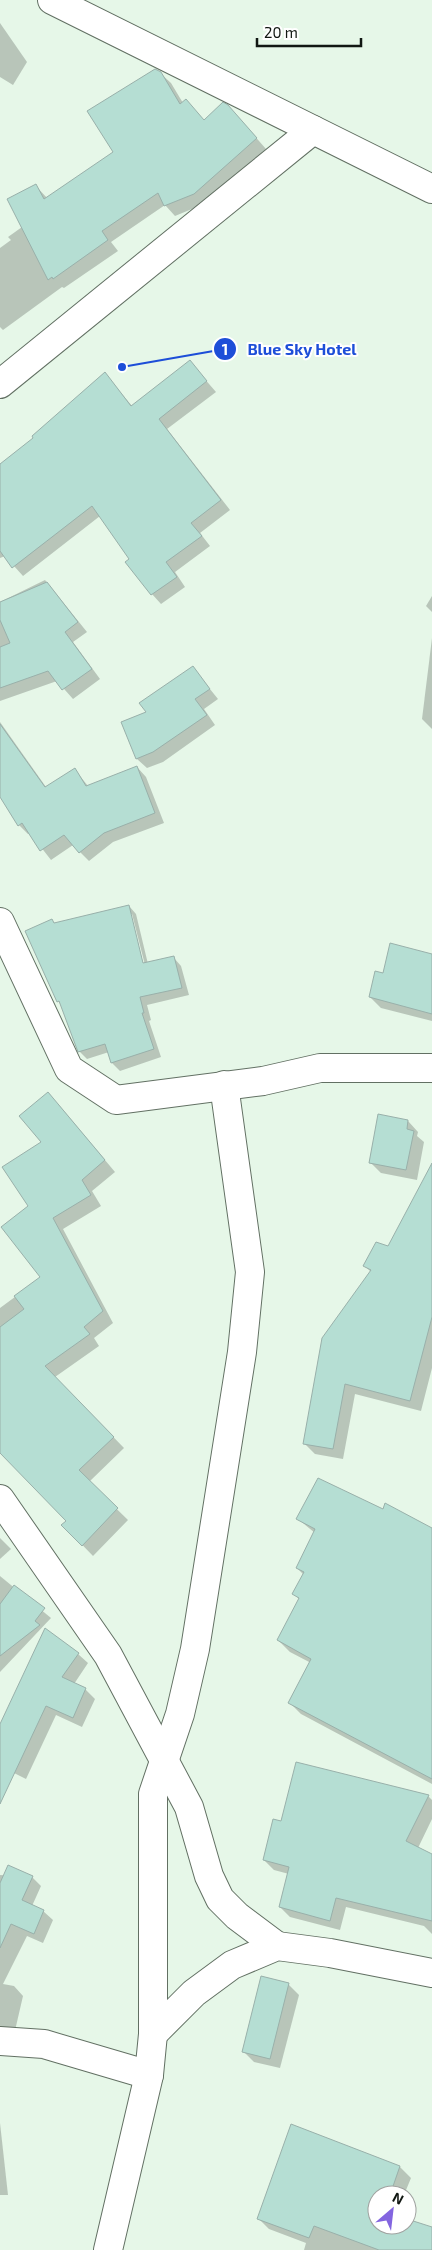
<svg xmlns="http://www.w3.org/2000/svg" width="432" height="2250" font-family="'Exo 2',sans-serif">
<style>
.shadow{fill:#0003;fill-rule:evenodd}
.building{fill:#b5ded3;stroke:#99b0aa}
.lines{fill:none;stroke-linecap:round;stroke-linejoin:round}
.minor-casing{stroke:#627063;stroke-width:30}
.minor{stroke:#fff;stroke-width:28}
.leader{fill:none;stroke:#1d4ed8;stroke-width:2}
.callout-dot{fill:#1d4ed8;stroke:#fff;stroke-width:2}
.mark-label{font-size:15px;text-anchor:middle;font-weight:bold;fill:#fff}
.callout-label{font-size:16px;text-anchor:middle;font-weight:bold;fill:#1d4ed8;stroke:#fff;stroke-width:4;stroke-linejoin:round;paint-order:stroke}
</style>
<rect width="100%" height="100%" fill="#e6f7e8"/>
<g class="shadow">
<polygon points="0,23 27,62 13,85 0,77"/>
<polygon points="160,73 171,83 183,103 204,121 238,117 266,149 204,204 175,216 165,205 111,242 118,251 64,288 62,287 3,330 0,327 0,248 11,240 8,237 22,227 36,186 47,198 115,153"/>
<polygon points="190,362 216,392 167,429 230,510 200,533 210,546 175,572 185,587 161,604 152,594 131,559 100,516 23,576 5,556 0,558 0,466 35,438 105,374 132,406"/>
<polygon points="45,580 87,632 73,642 100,679 73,699 57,681 0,701 0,602"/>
<polygon points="432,596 432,612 426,606"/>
<polygon points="432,638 432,729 422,719"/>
<polygon points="193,668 218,699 204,709 215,725 163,762 147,768 137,759 122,722 148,712"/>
<polygon points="0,722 46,787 75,770 88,786 137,767 146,777 164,823 113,842 89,861 73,845 51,860 30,833 28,834 19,825 0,788"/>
<path d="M129,906L136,914L148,964L174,958L181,966L189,995L147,1005L151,1020L149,1021L161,1057L120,1071L112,1063L109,1052L87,1059L79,1051L62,1006L58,1001L52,920L55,924ZM130,914H132L146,969L143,970Z"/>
<polygon points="432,955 432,1028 432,1021 381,1008 370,997 384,974"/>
<polygon points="58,1104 115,1172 92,1191 101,1206 63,1229 113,1323 94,1338 99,1346 55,1377 124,1448 89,1482 128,1520 93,1556 63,1525 67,1521 0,1451 0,1308 42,1277 30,1206 43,1142"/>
<polygon points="408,1121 418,1132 417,1136 424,1142 417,1180 381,1173 370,1162"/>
<polygon points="432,1229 432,1368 421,1411 355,1394 343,1459 315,1454 304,1443 371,1272 364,1265 388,1248"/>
<polygon points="383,1511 432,1530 432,1784 301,1714 290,1703 311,1663 290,1652 278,1640 300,1600 294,1594 304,1575 297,1568 315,1533 298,1519"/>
<polygon points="0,1538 11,1549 0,1559"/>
<polygon points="0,1576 51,1618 0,1672"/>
<polygon points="78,1654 88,1663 74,1684 86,1690 95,1699 82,1727 56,1715 26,1779 0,1766 0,1727"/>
<polygon points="428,1796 432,1800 432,1819 418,1848 432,1855 432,1934 424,1926 346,1907 340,1930 290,1917 280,1907 289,1874 274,1870 264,1860 282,1823"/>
<polygon points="0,1875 32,1877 41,1886 32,1906 43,1911 53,1920 43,1943 27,1936 3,1984 14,1986 23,1996 14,2035 0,2034"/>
<polygon points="288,1984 299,1995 280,2068 254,2062 243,2051"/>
<polygon points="0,2123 8,2195 0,2195"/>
<polygon points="292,2126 400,2167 411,2178 404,2195 377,2195 377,2225 407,2225 407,2220 432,2229 432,2250 304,2250 306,2243 269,2229 258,2218"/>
</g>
<g class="building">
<polygon points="155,69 161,72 180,104 186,99 204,120 223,102 228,105 257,138 194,194 164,206 158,193 102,231 108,240 53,279 52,277 48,280 7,199 36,184 44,199 113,152 87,111"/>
<polygon points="190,360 207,381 159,419 221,500 191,523 202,536 166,562 177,577 151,595 125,562 129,559 92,506 12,568 0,551 0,464 33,438 32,436 105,372 131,406"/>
<polygon points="47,582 78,622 65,632 92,669 62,690 48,671 0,688 0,647 10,643 0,620 0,602"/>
<polygon points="193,666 210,689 195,699 207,715 153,752 136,759 121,722 146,712 139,703"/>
<polygon points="0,724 45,787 75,768 86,786 137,766 155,813 104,833 79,853 64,835 40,851 22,823 18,826 0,797"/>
<polygon points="129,905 143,963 174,956 182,988 140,997 144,1013 142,1013 154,1049 111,1063 105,1044 78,1052 59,1001 57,1002 25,931 52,919 54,923"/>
<polygon points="390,943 432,954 432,1014 369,997 375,971 383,973"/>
<polygon points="48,1092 105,1160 82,1180 91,1195 53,1218 103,1311 84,1327 90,1334 45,1366 114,1437 79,1470 118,1508 82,1546 61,1525 66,1521 0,1453 0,1327 24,1309 14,1296 40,1277 1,1227 28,1206 2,1167 41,1142 19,1116"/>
<polygon points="378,1114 408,1120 407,1129 414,1131 406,1170 369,1163"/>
<polygon points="432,1163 432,1317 410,1401 345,1384 333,1449 303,1444 322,1338 371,1270 363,1266 376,1242 388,1246"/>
<polygon points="318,1478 383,1509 385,1503 432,1528 432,1779 288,1703 311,1659 277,1640 299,1598 292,1594 304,1572 296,1568 315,1529 296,1519"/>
<polygon points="14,1585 45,1608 35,1621 40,1625 0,1656 0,1604"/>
<polygon points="45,1628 79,1653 62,1677 86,1688 73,1718 46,1706 0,1804 0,1724"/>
<polygon points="296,1762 429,1795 406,1841 432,1854 432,1921 336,1898 330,1921 279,1907 289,1867 263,1860 273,1819 281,1821"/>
<polygon points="8,1865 33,1876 22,1900 44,1910 34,1934 11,1924 0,1948 0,1883"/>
<polygon points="261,1976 289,1983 270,2059 242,2052"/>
<polygon points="291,2124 400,2166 390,2195 377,2195 377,2225 407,2225 407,2219 432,2227 432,2250 379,2250 314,2226 309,2238 257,2219"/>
</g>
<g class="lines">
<defs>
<g id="minor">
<polyline points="52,0 432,189"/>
<polyline points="0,384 313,130"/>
<polyline points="0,922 69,1069 116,1100 263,1081 320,1068 432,1068"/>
<polyline points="0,1499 108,1655 189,1807 209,1876 220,1899 237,1916 277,1946"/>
<polyline points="153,2034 194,1993 232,1965 277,1946 330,1953 432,1973"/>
<polyline points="0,2041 44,2044 149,2075"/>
<polyline points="108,2250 149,2075 153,2034 153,1794 180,1714 195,1649 242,1352 250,1272 224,1085"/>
</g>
</defs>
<use href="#minor" class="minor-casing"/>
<use href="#minor" class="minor"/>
</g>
<path class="leader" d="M122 367L225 349"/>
<g class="callout-dot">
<circle cx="122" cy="367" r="5"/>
<circle cx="225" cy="349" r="12"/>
</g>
<g class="mark-label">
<text x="225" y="355">1</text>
</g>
<g class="callout-label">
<text x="302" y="355">Blue Sky Hotel</text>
</g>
<g transform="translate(392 2210) rotate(28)"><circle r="24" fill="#ffffff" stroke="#a0a2a0"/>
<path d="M0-4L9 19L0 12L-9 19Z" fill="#8365e0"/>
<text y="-8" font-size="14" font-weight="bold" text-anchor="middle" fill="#111712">N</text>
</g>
<path d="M257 38v8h104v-8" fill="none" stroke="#111712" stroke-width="2.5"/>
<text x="264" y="38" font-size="15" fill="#111712" stroke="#ffffff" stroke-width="4" paint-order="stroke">20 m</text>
</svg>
